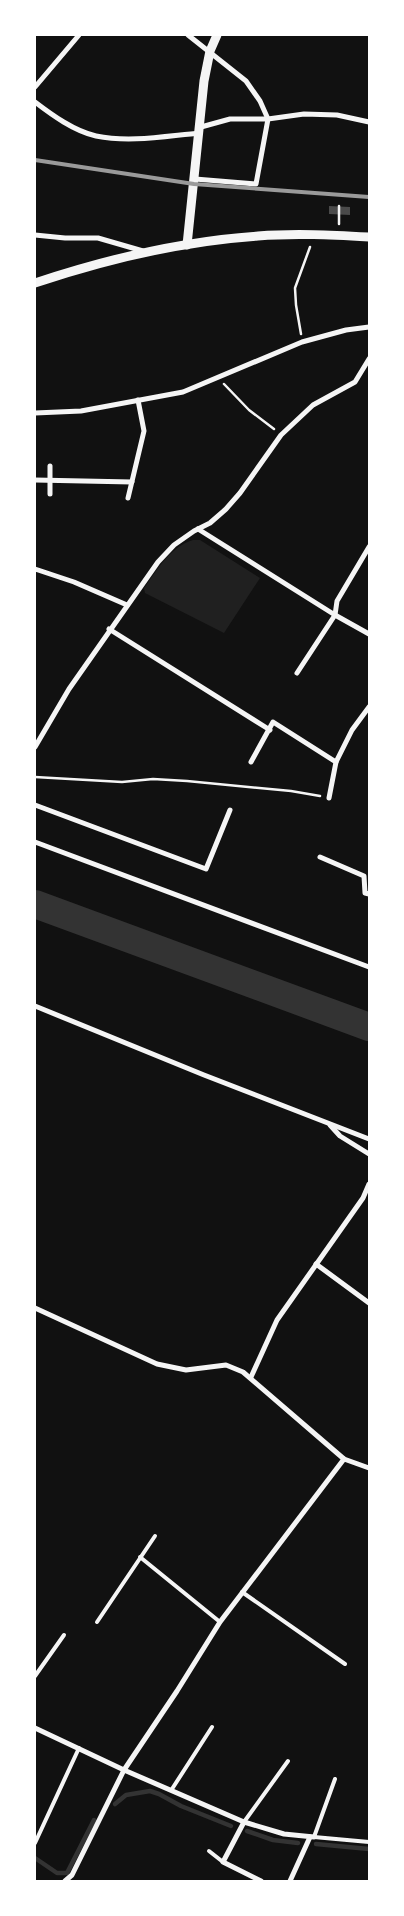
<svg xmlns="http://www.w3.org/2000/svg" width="404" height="1916" font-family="'DM Sans',sans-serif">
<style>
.green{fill:#202020}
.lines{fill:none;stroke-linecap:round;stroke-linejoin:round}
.stream{stroke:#333;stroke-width:4.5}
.river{stroke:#333;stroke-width:28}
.building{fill:#4a4a4a}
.path{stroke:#f5f5f5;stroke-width:2.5}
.service{stroke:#f5f5f5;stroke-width:4}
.minor{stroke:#f5f5f5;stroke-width:5}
.tertiary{stroke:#f5f5f5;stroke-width:9}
.rail{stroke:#9a9a9a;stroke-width:4}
</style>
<rect width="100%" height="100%" fill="#111"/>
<path class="green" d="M193,540H200L260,578L224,633L145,593L144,588C158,569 170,547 193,540Z"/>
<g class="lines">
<g class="stream">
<polyline points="115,1804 126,1795 150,1791 159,1794 181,1806 231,1826"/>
<polyline points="247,1831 273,1840 298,1843"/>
<polyline points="316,1844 369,1849"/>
<polyline points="35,1858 57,1873 67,1873 94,1820"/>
</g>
<polyline class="river" points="35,904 369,1027"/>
</g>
<polygon class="building" points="329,206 350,207 350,215 329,214"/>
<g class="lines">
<g class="path">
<polyline points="339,224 339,206"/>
<polyline points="301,334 296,305 295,288 310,247"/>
<polyline points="224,384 249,410 274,429"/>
<polyline points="35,777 122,782 153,779 187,781 291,791 320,796"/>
</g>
<g class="service">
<polyline points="140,1557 220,1622"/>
<polyline points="242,1592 345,1664"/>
<polyline points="97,1622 155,1536"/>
<polyline points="35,1676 64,1635"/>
<polyline points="335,1779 314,1837 369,1842"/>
<polyline points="172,1789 212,1727"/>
<polyline points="244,1822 288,1761"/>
<polyline points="35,1843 79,1748"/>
<polyline points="209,1851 223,1862"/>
</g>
<g class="minor">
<polyline points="188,35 246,81 260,101 268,119 256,184 195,179"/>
<polyline points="35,87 79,35"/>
<path d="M35,102C52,115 74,131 96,136C130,143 166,136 200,133"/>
<polyline points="201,127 230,119 268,119 304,114 337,115 369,122"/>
<polyline points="35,235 65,238 98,238 143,251"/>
<polyline points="35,413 81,411 183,392 302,342 346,330 369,327"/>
<polyline points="50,466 50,494"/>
<polyline points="35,480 132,482"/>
<polyline points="128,498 144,431 138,400"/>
<polyline points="198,529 335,615 369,634"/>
<polyline points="35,569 74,582 127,605"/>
<polyline points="109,629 270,730"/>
<polyline points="297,673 335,615 337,601 369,547"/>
<polyline points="35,747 69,689 158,562 174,545 194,531 210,523 226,509 240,493 281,435 313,405 355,382 369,359"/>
<polyline points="251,762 273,722 336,762"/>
<polyline points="329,798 336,762 352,730 369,707"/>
<polyline points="35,805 206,869 230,810"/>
<polyline points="35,842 369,967"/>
<polyline points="320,857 364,876 365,893 369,894"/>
<polyline points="35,1006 204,1075 369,1139"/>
<polyline points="330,1125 340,1136 369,1154"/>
<polyline points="316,1264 369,1303"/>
<polyline points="35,1308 157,1364 186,1370 226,1365 243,1372 344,1459 369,1468"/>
<polyline points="251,1377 277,1320 363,1198 369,1184"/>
<polyline points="35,1728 124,1770 244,1822 284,1834 314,1837"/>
<polyline points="244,1822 223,1862 261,1881"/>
<polyline points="65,1881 72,1875 124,1770 177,1691 220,1622 344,1459"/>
<polyline points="290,1881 310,1837"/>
</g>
<g class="tertiary">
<polyline points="187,245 204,81 210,51 217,35"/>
<path d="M35,283C107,259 183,241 258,236C295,233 332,235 369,237"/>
</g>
<polyline class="rail" points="35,160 194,184 369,197"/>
</g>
<rect width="404" height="1916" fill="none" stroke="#ffffff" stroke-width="72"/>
</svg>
